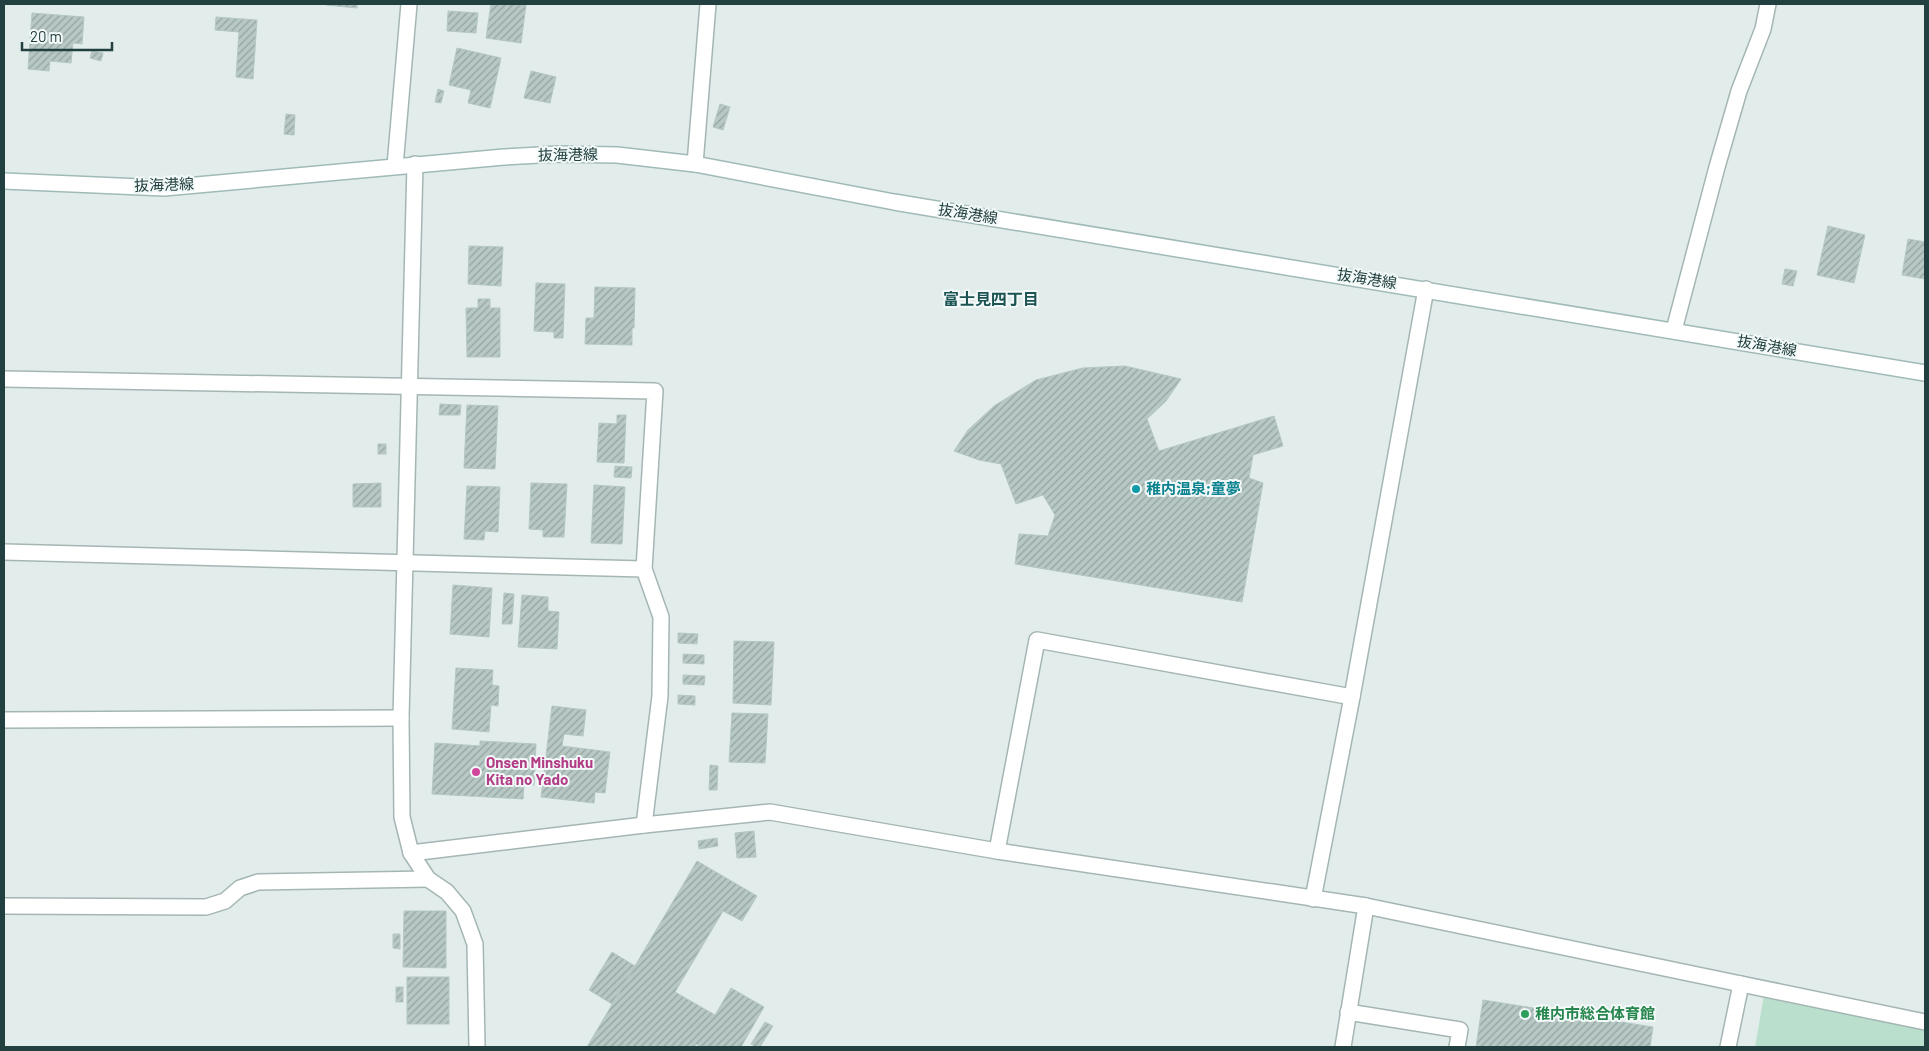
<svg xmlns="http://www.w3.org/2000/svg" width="1929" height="1051" font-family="Barlow,'Noto Sans JP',sans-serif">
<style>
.garden{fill:#bae0cd}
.building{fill:url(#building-hatch);stroke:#b4c7c4}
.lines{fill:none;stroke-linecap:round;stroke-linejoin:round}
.service-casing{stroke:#a4b6b4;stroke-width:18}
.minor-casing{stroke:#a4b6b4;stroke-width:18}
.secondary-casing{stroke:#a0bab7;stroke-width:18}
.service{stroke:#fff;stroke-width:15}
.minor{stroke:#fff;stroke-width:15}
.secondary{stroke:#fff;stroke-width:15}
.culture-dot{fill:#0f9aa8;stroke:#f3f9f8;stroke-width:2}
.hotel-dot{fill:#d1479c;stroke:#f3f9f8;stroke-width:2}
.leisure-dot{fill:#2e9e5b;stroke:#f3f9f8;stroke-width:2}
.labels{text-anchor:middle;stroke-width:4;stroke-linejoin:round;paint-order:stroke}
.street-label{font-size:15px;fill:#21403f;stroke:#f3f9f8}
.culture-label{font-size:15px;font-weight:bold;fill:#0d838f;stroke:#f3f9f8;text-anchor:start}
.hotel-label{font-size:15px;font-weight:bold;fill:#b23c85;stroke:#f3f9f8;text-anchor:start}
.leisure-label{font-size:15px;font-weight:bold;fill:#27864d;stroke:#f3f9f8;text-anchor:start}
.neighbourhood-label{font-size:16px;font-weight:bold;fill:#1c5353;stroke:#f3f9f8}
</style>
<defs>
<pattern id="building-hatch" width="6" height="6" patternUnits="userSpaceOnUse" patternTransform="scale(1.25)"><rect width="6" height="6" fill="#b7c8c5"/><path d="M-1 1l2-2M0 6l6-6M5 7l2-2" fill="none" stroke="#94a4a1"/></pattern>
</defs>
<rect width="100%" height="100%" fill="#e2edeb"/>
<polygon class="garden" points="1764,995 1925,1023 1925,1047 1755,1047"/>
<g class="building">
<polygon points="326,4 357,4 357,8 326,5"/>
<polygon points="491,4 526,5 521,43 486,38"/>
<polygon points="448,11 478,13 476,33 447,31"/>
<polygon points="32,13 84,17 82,44 73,43 71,63 50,61 49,71 28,69"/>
<polygon points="216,17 257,20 253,79 236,77 239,32 215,30"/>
<polygon points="457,48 501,58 490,108 468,103 471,90 449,85"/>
<polygon points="92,51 103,53 101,61 90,58"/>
<polygon points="531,71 556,77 550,103 524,98"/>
<polygon points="438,89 444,91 441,103 435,102"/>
<polygon points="720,104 730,107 723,130 713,127"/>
<polygon points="286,114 295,115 294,135 284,134"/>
<polygon points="1828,226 1865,235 1854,283 1817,275"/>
<polygon points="1908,239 1925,242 1925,279 1902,275"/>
<polygon points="469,246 503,247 501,286 468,284"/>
<polygon points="1785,269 1797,271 1793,286 1782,284"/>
<polygon points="536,283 565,284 563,338 554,338 554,332 534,331"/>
<polygon points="595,287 635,288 634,328 632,328 632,345 585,344 586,318 594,318"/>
<polygon points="478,299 490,299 490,308 500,308 500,357 467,357 466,308 478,308"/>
<polygon points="1125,366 1181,379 1166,401 1147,419 1159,451 1274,416 1283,446 1253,455 1249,478 1263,483 1242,602 1015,564 1019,534 1048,536 1055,515 1043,495 1016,504 1001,464 979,460 954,451 968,430 994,406 1036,380 1083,368"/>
<polygon points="440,404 461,405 460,415 439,415"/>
<polygon points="467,405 498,406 495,469 464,468"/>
<polygon points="617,415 626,415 624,463 597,462 599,423 617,424"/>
<rect x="378" y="444" width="8" height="10"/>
<polygon points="615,466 632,467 631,478 614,477"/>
<polygon points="381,483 381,507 353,507 353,484"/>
<polygon points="531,483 567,484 564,537 543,537 543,530 529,529"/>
<polygon points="594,485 625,487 622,544 591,543"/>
<polygon points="467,486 500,487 498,532 485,531 484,540 464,539"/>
<polygon points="453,585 492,588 489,637 450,634"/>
<polygon points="504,593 514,594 512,624 502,624"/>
<polygon points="522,595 548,597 548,611 559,612 557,649 518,647"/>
<polygon points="678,633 698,634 697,644 678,643"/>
<polygon points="734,641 774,642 771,705 733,703"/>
<polygon points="683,654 704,655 704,664 683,663"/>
<polygon points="456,668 493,670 492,685 499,686 498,706 491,705 489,732 452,729"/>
<polygon points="683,675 705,676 704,685 683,684"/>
<polygon points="678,695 695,696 695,705 678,704"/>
<polygon points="552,706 586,710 583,736 564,734 562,746 610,752 605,793 595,792 594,803 541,797"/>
<polygon points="732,713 768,714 765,763 729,762"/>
<polygon points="480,741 536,744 534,785 524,785 523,799 432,794 435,743 480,746"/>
<polygon points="710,765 718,766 717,790 709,790"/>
<polygon points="754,831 756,857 737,858 735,833"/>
<polygon points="717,838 718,846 699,849 698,841"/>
<polygon points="697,861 757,896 742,921 723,911 675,992 715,1015 731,988 764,1007 741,1047 701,1047 696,1044 694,1047 587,1047"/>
<polygon points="404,911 446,911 446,968 403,967"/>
<polygon points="393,934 400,934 400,949 393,948"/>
<polygon points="612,952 635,966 612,1004 589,990"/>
<rect x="407" y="977" width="42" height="47"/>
<rect x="396" y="987" width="7" height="15"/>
<polygon points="1483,1000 1653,1027 1650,1047 1476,1047"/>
<polygon points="765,1022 773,1026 760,1047 756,1047 751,1044"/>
</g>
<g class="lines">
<defs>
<g id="service">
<polyline points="695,164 708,4"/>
<polyline points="1674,330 1717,167 1739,91 1763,29 1768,4"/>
<polyline points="1366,906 1741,984 1728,1047"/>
<polyline points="1741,984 1925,1022"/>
<polyline points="1348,1012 1460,1030 1457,1047"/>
</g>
<g id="minor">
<polyline points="415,164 401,718 402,817 411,853 428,879 447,892 463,911 475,944 477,1047"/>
<polyline points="395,166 409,4"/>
<polyline points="4,379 655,391 644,569 661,617 660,696 644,825"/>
<polyline points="4,552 644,569"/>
<polyline points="4,720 401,718"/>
<polyline points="997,851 1037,640 1352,697"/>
<polyline points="411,853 644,825 770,812 997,851 1366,906 1343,1047"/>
<polyline points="1313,899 1352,697 1426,289"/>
<polyline points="4,906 206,907 225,901 240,888 258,882 428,879"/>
</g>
<polyline id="secondary" points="4,181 164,188 504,157 558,154 617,155 695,164 894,202 1925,373"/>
</defs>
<use href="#service" class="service-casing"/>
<use href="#minor" class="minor-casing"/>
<use href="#secondary" class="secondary-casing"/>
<use href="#service" class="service"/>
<use href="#minor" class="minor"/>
<use href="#secondary" class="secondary"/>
</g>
<circle class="culture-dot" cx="1136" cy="489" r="5"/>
<circle class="hotel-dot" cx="476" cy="772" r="5"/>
<circle class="leisure-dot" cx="1525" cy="1014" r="5"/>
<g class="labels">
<g class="street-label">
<text transform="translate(568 155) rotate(-1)" y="5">抜海港線</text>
<text transform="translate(164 185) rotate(-2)" y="5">抜海港線</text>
<text transform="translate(968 214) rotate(9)" y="5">抜海港線</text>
<text transform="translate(1367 279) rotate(9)" y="5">抜海港線</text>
<text transform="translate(1767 346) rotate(10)" y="5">抜海港線</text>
</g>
<g class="culture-label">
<text x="1146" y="494">稚内温泉;童夢</text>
</g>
<g class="hotel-label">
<text x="486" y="768">Onsen Minshuku<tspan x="486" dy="17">Kita no Yado</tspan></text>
</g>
<g class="leisure-label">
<text x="1535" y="1019">稚内市総合体育館</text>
</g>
<g class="neighbourhood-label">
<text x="991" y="305">富士見四丁目</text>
</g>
</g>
<rect width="1929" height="1051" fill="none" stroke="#21403f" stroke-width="10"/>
<path d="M22 42v8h90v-8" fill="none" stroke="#21403f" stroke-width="2.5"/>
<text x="30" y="42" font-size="15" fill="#21403f" stroke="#f3f9f8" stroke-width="4" paint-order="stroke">20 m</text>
</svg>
